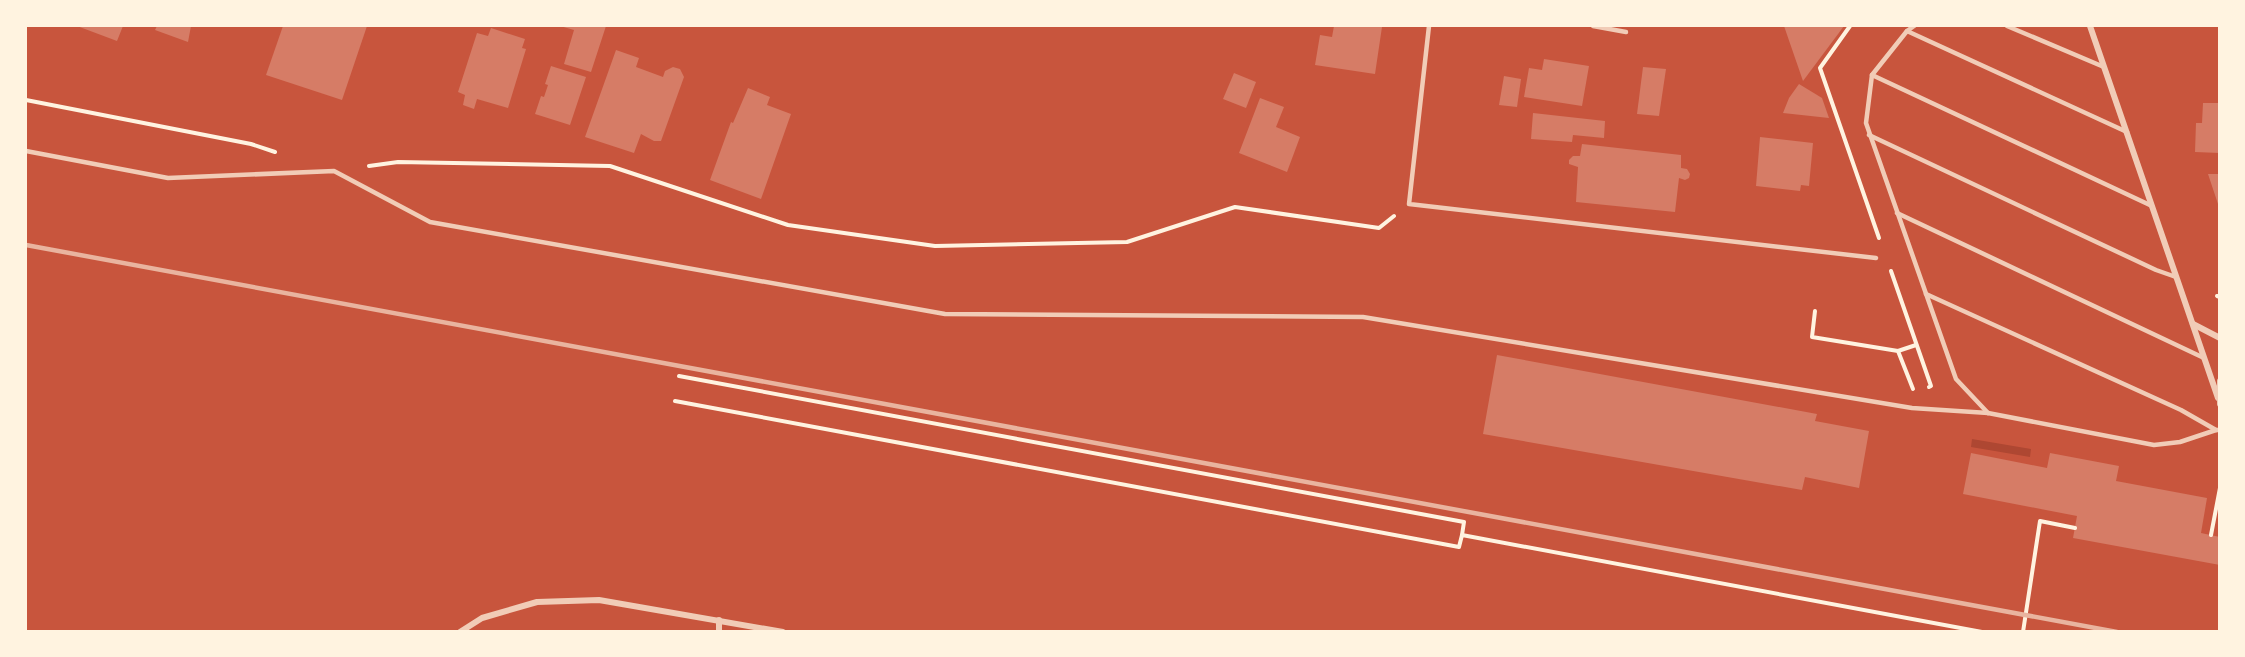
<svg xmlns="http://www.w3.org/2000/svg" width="2245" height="657" font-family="'Libre Baskerville',serif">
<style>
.green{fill:#ae4732}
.building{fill:#d67c66}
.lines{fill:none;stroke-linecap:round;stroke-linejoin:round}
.path{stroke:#fff3e0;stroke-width:4}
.service{stroke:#f1ccb7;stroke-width:4.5}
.minor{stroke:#f1ccb7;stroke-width:6}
.rail{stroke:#e9b49f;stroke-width:4.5}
</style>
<rect width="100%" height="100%" fill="#c8553d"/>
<polygon class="green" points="1972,439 2031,449 2030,457 1971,447"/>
<g class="building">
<polygon points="77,26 123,26 117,41"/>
<polygon points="157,26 191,26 188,42 155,30"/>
<polygon points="283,26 367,26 342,100 266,75"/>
<polygon points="560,26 606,26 591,72 564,64 574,30"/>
<polygon points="1334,26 1382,27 1375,74 1315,65 1320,35 1332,37"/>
<polygon points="1784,26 1844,26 1803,81"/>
<polygon points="491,28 525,39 522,48 526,49 508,108 477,99 474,109 463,105 465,95 458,92 477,33 488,36"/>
<polygon points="616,50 639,58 636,67 663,77 665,71 673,67 680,69 684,77 661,141 654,141 641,134 634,153 585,137"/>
<polygon points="1544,59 1589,66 1582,106 1524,97 1529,68 1542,70"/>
<polygon points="551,66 586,77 570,125 535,114 541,96 544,97 548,85 545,84"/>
<polygon points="1643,67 1666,69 1659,116 1637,114"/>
<polygon points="1234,73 1256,82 1246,108 1223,99"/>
<polygon points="1504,76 1521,79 1517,107 1499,105"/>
<polygon points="1799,84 1822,98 1829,118 1783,113 1789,98"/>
<polygon points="748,88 770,97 767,105 791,114 761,199 710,180 731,122 733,123"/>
<polygon points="1260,98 1284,107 1276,127 1300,137 1287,172 1239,153"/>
<polygon points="2203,103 2220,103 2220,153 2195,152 2196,123 2202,123"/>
<polygon points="1533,113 1605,121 1604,138 1573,135 1572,142 1531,139"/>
<polygon points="1760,137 1813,143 1809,186 1801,185 1800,191 1756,186"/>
<polygon points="1582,144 1681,155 1681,168 1687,169 1690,174 1689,178 1685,180 1679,178 1675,212 1576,202 1578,167 1569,164 1569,160 1573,156 1580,156"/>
<polygon points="2208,174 2220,174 2220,207 2219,207"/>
<polygon points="1497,355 1817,414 1815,421 1869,431 1859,488 1805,477 1802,490 1483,434"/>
<polygon points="1971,453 2047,468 2050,453 2119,466 2116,481 2207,498 2201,533 2220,537 2220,565 2073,538 2077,516 1963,494"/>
</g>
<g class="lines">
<g class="path">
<polyline points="1850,26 1820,68 1879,238"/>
<polyline points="26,100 251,144 275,152"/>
<polyline points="369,166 398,162 610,166 788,225 935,246 1127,242 1235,207 1379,228 1394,216"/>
<polyline points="1891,271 1931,386 1929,387"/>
<polyline points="2217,296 2220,297"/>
<polyline points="1815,311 1812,337 1898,351 1913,389"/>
<polyline points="1898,351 1916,345"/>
<polyline points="679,376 1464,522 1462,535"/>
<polyline points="675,401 1459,547 1462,535 1982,632"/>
<polyline points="2211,535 2220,488"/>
<polyline points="2023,632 2040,521 2075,528"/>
</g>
<g class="service">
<polyline points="1429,26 1409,204 1876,258"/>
<polyline points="1593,26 1626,32"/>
<polyline points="1914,26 1907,31 1872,75 1866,123 1956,379 1988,413"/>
<polyline points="2007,26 2104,67"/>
<polyline points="1907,31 2127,132"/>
<polyline points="1872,75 2152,206"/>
<polyline points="1869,135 2156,270 2176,277"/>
<polyline points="26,151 168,178 334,171 430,222 945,314 1363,317 1912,408 1988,413 2154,445 2180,442 2216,430"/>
<polyline points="1897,213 2204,358"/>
<polyline points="1926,294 2181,410 2216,430 2220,430"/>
</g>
<g class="minor">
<polyline points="2090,26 2218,398"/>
<polyline points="2193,324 2220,338"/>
<polyline points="2220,381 2220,404"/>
<polyline points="460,632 482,618 537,602 599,600 783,632"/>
<polyline points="719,632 719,620"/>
</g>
<polyline class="rail" points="26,245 2117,632"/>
</g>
<rect width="2245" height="657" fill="none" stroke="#fff3e0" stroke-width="54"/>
</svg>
